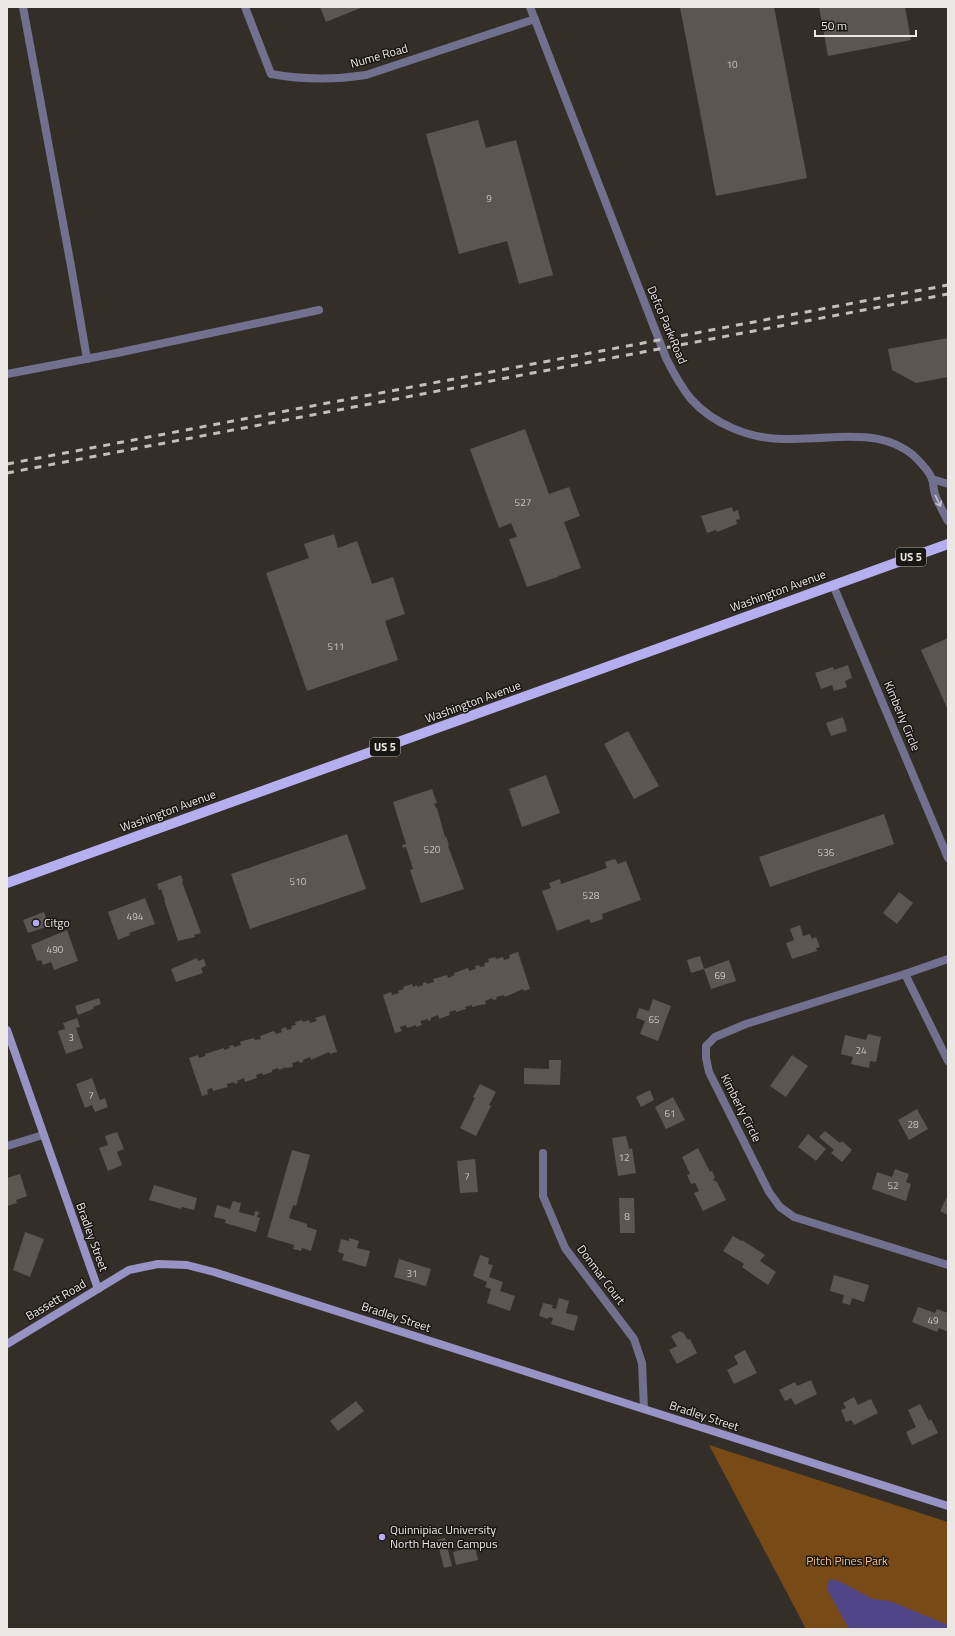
<svg xmlns="http://www.w3.org/2000/svg" width="955" height="1636" font-family="'Titillium Web',sans-serif">
<style>
.green{fill:#784a15}
.water{fill:#4f4587}
.building{fill:#5c5650}
.lines{fill:none;stroke-linecap:round;stroke-linejoin:round}
.lane{stroke:#72708f;stroke-width:8}
.street{stroke:#72708f;stroke-width:8}
.secondary{stroke:#9893c5;stroke-width:8}
.primary{stroke:#b5afef;stroke-width:10}
.rail{stroke:#c3bfbb;stroke-width:3;stroke-dasharray:7 7;stroke-linecap:butt}
.oneway{stroke:#c7c3ca}
.poi-dot{fill:#b4acf9;stroke:#191714;stroke-width:1.5}
.labels{text-anchor:middle;stroke-width:3;stroke-linejoin:round;paint-order:stroke}
.number-label{font-size:10px;fill:#c7c3bf}
.shield{fill:#191714;stroke:#aca9a6;stroke-width:1}
.shield-label{font-size:11px;font-weight:bold;fill:#ebe7e4}
.street-label{font-size:12px;fill:#ebe7e4;stroke:#191714}
.poi-label{font-size:12px;fill:#ebe7e4;stroke:#191714;text-anchor:start}
.park-label{font-size:12px;fill:#fdbc7d;stroke:#191714}
</style>
<rect width="100%" height="100%" fill="#342e29"/>
<polygon class="green" points="709,1445 948,1522 948,1629 806,1629"/>
<polygon class="water" points="831,1579 839,1581 873,1599 890,1601 948,1625 948,1629 849,1629 828,1591 827,1583"/>
<g class="building">
<polygon points="320,7 363,7 326,22"/>
<polygon points="680,7 774,7 807,178 716,196"/>
<polygon points="819,7 905,7 911,40 828,56"/>
<polygon points="478,120 486,148 516,140 553,275 519,284 507,241 459,254 426,134"/>
<polygon points="948,338 948,377 916,383 892,370 888,349"/>
<polygon points="525,429 549,494 569,487 580,516 564,522 581,568 558,576 558,577 527,587 509,539 517,537 511,523 499,528 470,449"/>
<polygon points="732,507 733,512 738,510 740,519 736,520 737,524 717,532 716,530 707,533 701,516"/>
<polygon points="334,534 338,548 357,541 372,584 393,577 405,614 385,621 398,660 307,691 266,573 309,558 304,544"/>
<polygon points="948,638 948,710 921,650"/>
<polygon points="848,665 852,678 845,681 847,687 834,691 832,685 821,689 815,673 833,667 834,670"/>
<polygon points="843,717 847,731 831,736 826,723"/>
<polygon points="628,731 659,786 634,799 604,744"/>
<polygon points="546,775 560,813 522,827 509,789"/>
<polygon points="432,789 437,803 434,804 436,808 437,808 445,837 446,836 449,845 448,846 464,889 421,903 410,870 413,869 406,847 403,848 402,845 406,844 393,802"/>
<polygon points="884,814 894,844 770,887 759,857"/>
<polygon points="347,834 366,889 250,929 231,874"/>
<polygon points="615,859 618,864 626,861 641,900 602,914 603,919 591,923 589,919 557,931 542,891 551,888 549,883 560,879 561,884 607,868 605,862"/>
<polygon points="181,875 183,881 182,882 201,933 194,935 195,937 178,941 164,900 165,900 161,889 159,890 157,884"/>
<polygon points="899,892 913,903 897,924 883,913"/>
<polygon points="145,898 155,924 129,933 130,935 118,940 108,912"/>
<polygon points="44,912 49,926 28,933 23,920"/>
<polygon points="800,925 803,936 810,934 812,939 816,937 820,947 816,948 817,951 792,959 786,943 794,940 790,929"/>
<polygon points="67,930 78,961 54,970 51,962 43,965 41,960 37,961 31,945"/>
<polygon points="518,952 530,989 524,991 523,989 505,997 504,995 496,997 497,999 493,1000 492,998 485,1001 486,1004 480,1005 472,1007 472,1005 465,1007 466,1009 456,1012 456,1010 449,1012 450,1015 439,1019 438,1015 431,1018 431,1020 428,1021 428,1019 420,1021 422,1025 416,1027 416,1025 407,1028 406,1025 400,1027 402,1031 395,1033 383,995 391,992 392,995 399,993 398,991 404,989 403,987 412,984 413,987 417,985 418,987 423,985 423,983 426,982 427,984 434,982 433,979 447,975 448,978 455,975 454,973 468,968 469,971 476,969 475,966 479,965 480,967 485,966 484,963 489,962 488,959 495,957 496,959 503,957 504,960 510,958 509,955"/>
<polygon points="700,956 704,969 729,960 736,981 711,989 704,969 691,973 687,960"/>
<polygon points="197,958 198,961 204,959 206,966 201,968 203,973 176,982 171,969"/>
<polygon points="99,998 101,1004 93,1007 93,1009 78,1015 75,1006"/>
<polygon points="653,999 671,1006 658,1041 640,1034 645,1021 636,1018 639,1008 649,1011"/>
<polygon points="325,1015 337,1052 330,1054 329,1052 311,1060 310,1057 303,1060 303,1062 300,1063 299,1061 292,1063 293,1067 287,1068 286,1067 279,1070 278,1068 272,1070 272,1072 263,1075 262,1073 256,1075 257,1078 245,1082 244,1078 237,1081 238,1083 235,1084 234,1082 227,1084 228,1087 213,1091 212,1088 207,1090 208,1094 202,1096 189,1058 198,1055 199,1058 205,1056 205,1054 224,1048 224,1050 230,1048 229,1046 233,1045 234,1047 241,1045 240,1042 246,1040 254,1038 255,1040 261,1039 260,1036 274,1031 276,1034 282,1032 281,1029 286,1027 287,1030 292,1029 291,1026 296,1025 295,1022 302,1020 303,1022 309,1020 310,1023 317,1021 315,1018"/>
<polygon points="77,1018 80,1027 76,1028 83,1048 66,1054 58,1031 65,1029 63,1023"/>
<polygon points="868,1034 881,1037 876,1062 870,1061 869,1068 851,1064 853,1057 841,1054 845,1035 866,1040"/>
<polygon points="792,1055 808,1066 786,1097 770,1086"/>
<polygon points="549,1060 561,1060 560,1085 524,1084 524,1068 549,1069"/>
<polygon points="92,1078 100,1100 105,1098 108,1107 95,1112 92,1105 85,1108 76,1084"/>
<polygon points="480,1084 496,1092 489,1105 491,1106 476,1136 460,1128 475,1098 473,1097"/>
<polygon points="650,1090 654,1100 641,1107 636,1097"/>
<polygon points="673,1097 685,1120 666,1129 655,1107"/>
<polygon points="917,1109 928,1129 909,1140 898,1120"/>
<polygon points="825,1131 840,1143 842,1141 852,1150 842,1162 831,1153 834,1150 819,1137"/>
<polygon points="117,1132 124,1149 117,1152 122,1165 108,1171 99,1148 108,1145 105,1136"/>
<polygon points="808,1134 826,1149 816,1161 798,1147"/>
<polygon points="626,1136 629,1149 632,1148 636,1173 618,1176 612,1138"/>
<polygon points="698,1148 710,1172 712,1171 715,1178 713,1180 717,1182 726,1200 703,1211 694,1193 699,1191 695,1183 691,1184 687,1175 690,1174 682,1157"/>
<polygon points="292,1150 310,1155 296,1206 293,1205 289,1218 307,1224 307,1227 317,1230 311,1251 302,1248 301,1251 293,1249 294,1245 267,1237"/>
<polygon points="475,1159 478,1192 460,1193 457,1161"/>
<polygon points="895,1169 909,1174 906,1182 911,1184 906,1201 872,1189 877,1172 892,1177"/>
<polygon points="20,1174 27,1196 16,1200 17,1203 7,1206 7,1178"/>
<polygon points="154,1185 197,1198 194,1210 182,1207 181,1209 149,1200"/>
<polygon points="948,1195 948,1215 940,1211"/>
<polygon points="619,1198 634,1198 635,1233 620,1233"/>
<polygon points="233,1201 241,1203 239,1212 254,1216 255,1211 259,1212 257,1217 260,1218 256,1232 225,1223 226,1220 214,1217 217,1205 230,1209"/>
<polygon points="25,1232 44,1239 30,1277 13,1270"/>
<polygon points="733,1236 741,1241 742,1240 765,1255 760,1261 776,1272 768,1285 742,1267 744,1264 723,1251"/>
<polygon points="349,1238 359,1241 357,1248 370,1251 366,1267 342,1260 344,1254 338,1252 341,1239 349,1241"/>
<polygon points="480,1255 489,1258 488,1264 493,1265 489,1277 503,1282 500,1291 515,1296 510,1311 487,1303 491,1289 485,1287 487,1282 473,1276"/>
<polygon points="399,1259 431,1269 426,1286 394,1277"/>
<polygon points="834,1275 869,1285 864,1302 852,1298 850,1305 842,1303 844,1295 830,1291"/>
<polygon points="559,1298 569,1301 566,1313 578,1316 574,1331 551,1324 553,1318 549,1317 548,1319 539,1316 543,1303 553,1305 552,1308 556,1309"/>
<polygon points="918,1307 935,1313 937,1309 948,1313 948,1332 939,1328 937,1332 912,1322"/>
<polygon points="680,1331 682,1333 683,1332 688,1340 690,1339 697,1353 677,1364 669,1350 677,1346 671,1336"/>
<polygon points="745,1350 757,1373 734,1384 727,1370 738,1364 734,1356"/>
<polygon points="811,1380 817,1394 795,1405 791,1398 785,1401 779,1390 795,1382 797,1386"/>
<polygon points="854,1397 858,1405 871,1399 878,1413 854,1425 851,1420 846,1422 841,1410 846,1408 843,1403"/>
<polygon points="356,1401 364,1411 338,1431 330,1421"/>
<polygon points="920,1404 929,1421 931,1419 938,1433 912,1445 906,1432 916,1427 908,1410"/>
<polygon points="445,1538 452,1566 444,1568 437,1540"/>
<polygon points="475,1546 478,1560 456,1565 453,1552"/>
</g>
<g class="lines">
<g class="lane">
<polyline points="23,7 71,266 87,359"/>
<polyline points="7,374 117,353 319,310"/>
</g>
<g class="street">
<path d="M245,7L271,74C304,80 333,80 366,75L535,19"/>
<path d="M530,7L666,358C673,372 681,387 691,399C713,424 750,439 784,439C802,439 820,438 838,437C866,436 891,437 913,455C919,461 929,470 932,479C934,484 933,491 936,497C939,505 944,513 948,521"/>
<polyline points="932,479 948,484"/>
<polyline points="833,585 948,858"/>
<polyline points="905,974 948,959"/>
<polyline points="948,1061 905,974 746,1024 715,1037 706,1046 706,1058 709,1072 769,1192 780,1207 794,1217 948,1265"/>
<polyline points="7,1146 43,1135"/>
<polyline points="543,1153 543,1196 565,1248 634,1339 642,1363 644,1409"/>
</g>
<g class="secondary">
<polyline points="7,1030 98,1289"/>
<polyline points="7,1344 129,1270 158,1264 187,1265 214,1272 948,1506"/>
</g>
<polyline class="primary" points="7,883 948,544"/>
<g class="rail">
<polyline points="7,464 948,285"/>
<polyline points="7,473 948,294"/>
</g>
</g>
<defs><path id="oneway-shaft" d="M-6 0H5M1.5-3L5.5 0L1.5 3" fill="none" stroke-width="1.6" stroke-linecap="round" stroke-linejoin="round"/></defs>
<use class="oneway" href="#oneway-shaft" transform="translate(938 501) rotate(65)"/>
<g class="poi-dot">
<circle cx="36" cy="923" r="4"/>
<circle cx="382" cy="1537" r="4"/>
</g>
<g class="labels">
<g class="number-label">
<text x="732" y="68">10</text>
<text x="489" y="202">9</text>
<text x="523" y="506">527</text>
<text x="336" y="650">511</text>
<text x="432" y="853">520</text>
<text x="826" y="856">536</text>
<text x="298" y="885">510</text>
<text x="591" y="899">528</text>
<text x="135" y="920">494</text>
<text x="55" y="953">490</text>
<text x="720" y="979">69</text>
<text x="654" y="1023">65</text>
<text x="71" y="1041">3</text>
<text x="861" y="1054">24</text>
<text x="91" y="1099">7</text>
<text x="670" y="1117">61</text>
<text x="913" y="1128">28</text>
<text x="624" y="1161">12</text>
<text x="467" y="1180">7</text>
<text x="893" y="1189">52</text>
<text x="627" y="1220">8</text>
<text x="412" y="1277">31</text>
<text x="933" y="1324">49</text>
</g>
<g class="shield">
<rect x="896" y="548" width="30" height="18" rx="3"/>
<rect x="370" y="738" width="30" height="18" rx="3"/>
</g>
<g class="shield-label">
<text x="911" y="561">US 5</text>
<text x="385" y="751">US 5</text>
</g>
<g class="street-label">
<text transform="translate(379 56) rotate(-16)" y="4">Nume Road</text>
<text transform="translate(667 325) rotate(67)" y="4">Defco Park Road</text>
<text transform="translate(778 591) rotate(-20)" y="4">Washington Avenue</text>
<text transform="translate(473 702) rotate(-20)" y="4">Washington Avenue</text>
<text transform="translate(902 716) rotate(67)" y="4">Kimberly Circle</text>
<text transform="translate(168 811) rotate(-20)" y="4">Washington Avenue</text>
<text transform="translate(741 1108) rotate(63)" y="4">Kimberly Circle</text>
<text transform="translate(92 1237) rotate(70)" y="4">Bradley Street</text>
<text transform="translate(601 1275) rotate(53)" y="4">Donmar Court</text>
<text transform="translate(56 1300) rotate(-31)" y="4">Bassett Road</text>
<text transform="translate(396 1317) rotate(18)" y="4">Bradley Street</text>
<text transform="translate(704 1416) rotate(18)" y="4">Bradley Street</text>
</g>
<g class="poi-label">
<text x="44" y="927">Citgo</text>
<text x="390" y="1534">Quinnipiac University<tspan x="390" dy="14">North Haven Campus</tspan></text>
</g>
<g class="park-label">
<text x="847" y="1565">Pitch Pines Park</text>
</g>
</g>
<rect width="955" height="1636" fill="none" stroke="#ebe7e4" stroke-width="16"/>
<path d="M815 30v6h101v-6" fill="none" stroke="#ebe7e4" stroke-width="2"/>
<text x="821" y="30" font-size="12" fill="#ebe7e4" stroke="#191714" stroke-width="3" paint-order="stroke">50 m</text>
</svg>
